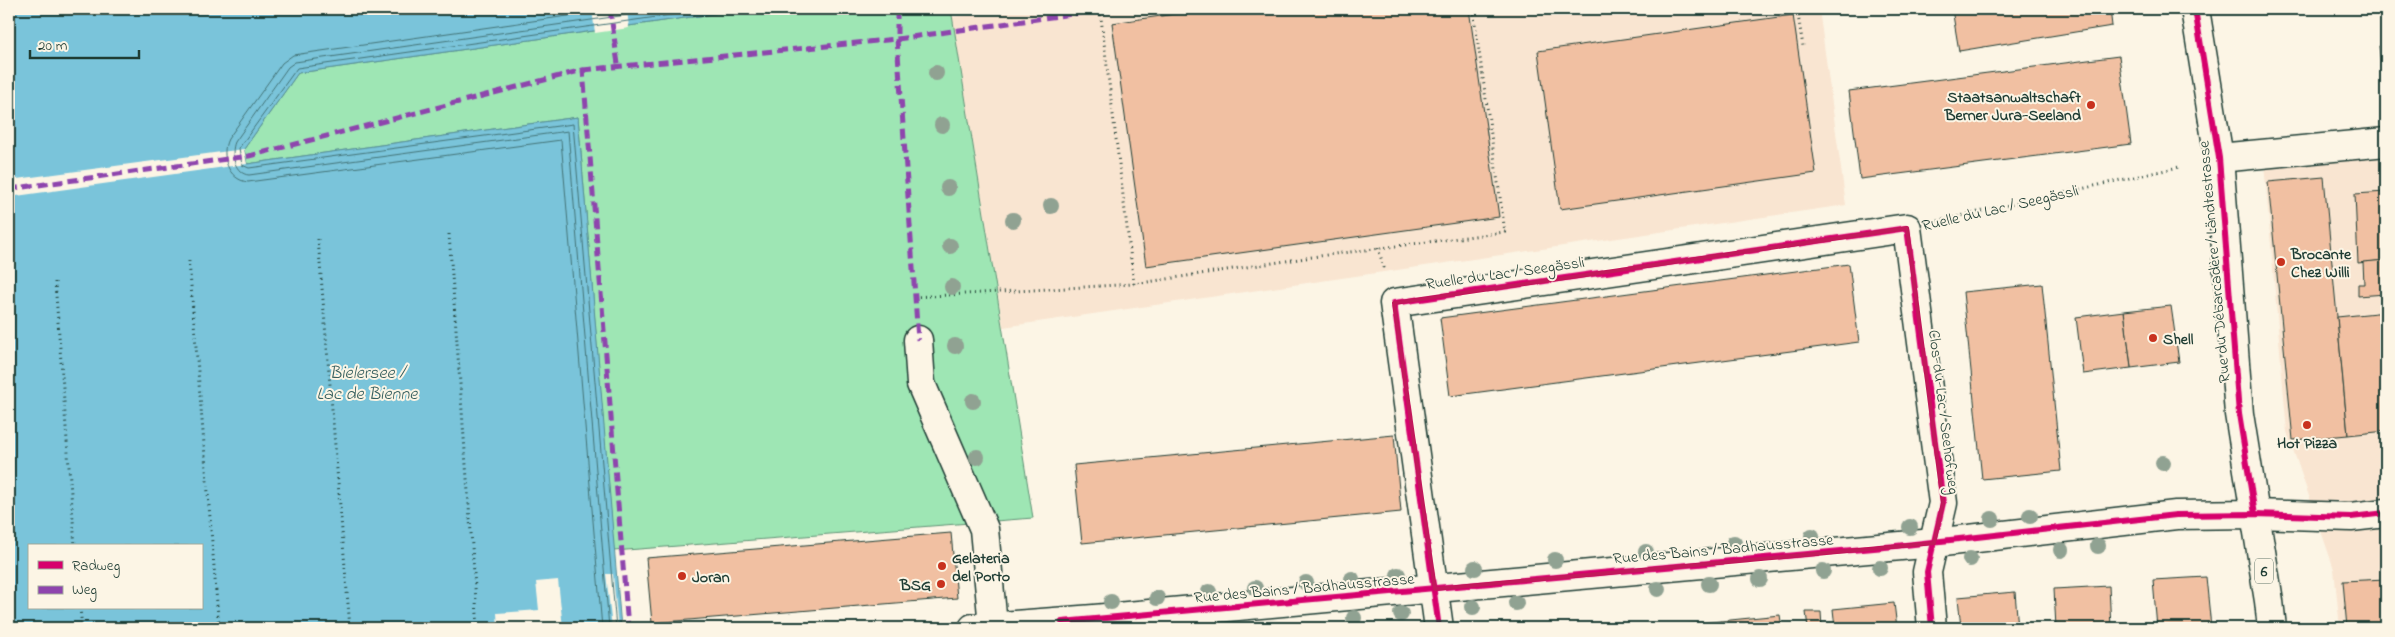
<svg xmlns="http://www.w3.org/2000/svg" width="2395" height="637" font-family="'Indie Flower',sans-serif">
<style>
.built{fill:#f9e5d1}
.green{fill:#9ee6b4;stroke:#5e9274}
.water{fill:#7ac4da;stroke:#568e98;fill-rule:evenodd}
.pier{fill:#fcf5e5}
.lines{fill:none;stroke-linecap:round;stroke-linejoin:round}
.shore{stroke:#437376;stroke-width:1}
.building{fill:#f1c0a2;stroke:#1f3d34}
.minor-casing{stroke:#1f3d34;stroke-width:31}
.major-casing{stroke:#1f3d34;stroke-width:31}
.path{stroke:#1f3d34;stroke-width:3;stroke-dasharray:1 4;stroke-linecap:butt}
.minor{stroke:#fcf5e5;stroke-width:28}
.major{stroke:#fcf5e5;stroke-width:28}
.quiet{stroke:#8e44ad;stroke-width:5;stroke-dasharray:10 5;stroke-linecap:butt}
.cycleway-casing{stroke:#fcf5e5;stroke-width:9}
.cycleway{stroke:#d6006c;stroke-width:6}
.tree{fill:#90a292}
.marked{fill:none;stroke:#c2185b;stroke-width:4;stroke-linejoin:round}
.poi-dot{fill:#c8321e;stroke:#fcf5e5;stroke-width:2}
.labels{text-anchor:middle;stroke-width:4;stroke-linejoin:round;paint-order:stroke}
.shield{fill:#fcf5e5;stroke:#617469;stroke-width:1}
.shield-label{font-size:15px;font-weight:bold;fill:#1f3d34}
.poi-label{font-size:16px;font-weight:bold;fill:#1f3d34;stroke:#fcf5e5;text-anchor:start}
.street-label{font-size:16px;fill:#1f3d34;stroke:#fcf5e5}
.water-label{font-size:18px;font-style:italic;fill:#365f5e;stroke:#fcf5e5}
</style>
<rect width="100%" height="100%" fill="#fcf5e5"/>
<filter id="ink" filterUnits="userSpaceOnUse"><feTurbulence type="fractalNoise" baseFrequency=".02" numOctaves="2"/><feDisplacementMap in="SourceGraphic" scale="10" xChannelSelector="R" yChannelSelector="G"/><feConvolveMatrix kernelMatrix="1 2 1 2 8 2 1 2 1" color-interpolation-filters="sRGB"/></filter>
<g filter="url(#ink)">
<g class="built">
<polygon points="1015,9 1819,9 1846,205 1003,327 952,17"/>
<polygon points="2386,126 2386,628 2340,628 2334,569 2287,432 2262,140"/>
</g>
<polygon class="green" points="748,9 951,9 1033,518 614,551 578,117 247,164 244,149 298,73"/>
<path class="water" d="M9,9H748L298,73L244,149L247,164L578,117L621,628H9ZM29,546H201V608H29Z"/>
<g class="pier">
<polygon points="592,9 627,9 629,28 595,33"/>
<polygon points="244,149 247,164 9,197 9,180"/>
<polygon points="606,574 613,574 618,628 612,628"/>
<polygon points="558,580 563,628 498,628 497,613 539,610 536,582"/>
</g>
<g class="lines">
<g class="shore">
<path d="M602,628L561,140L248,182C228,180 220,155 228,139L282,63L293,55L617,9"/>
<path d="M609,628L568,131L249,175C235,174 230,154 235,142L288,67L295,62L669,9"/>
<polyline points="616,628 573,124 249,168 242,165 239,148 297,68 713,9"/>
</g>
</g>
<g class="building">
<polygon points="1210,9 1469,9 1499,217 1146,266 1112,23"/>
<polygon points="1952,9 2110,9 2112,26 1959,51"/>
<polygon points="1793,15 1816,173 1560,209 1538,51"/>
<polygon points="2379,46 2386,46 2386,111"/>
<polygon points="2119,56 2131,144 1860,179 1849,91"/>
<polygon points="2324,177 2348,435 2293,440 2268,182"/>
<polygon points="2386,192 2386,260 2358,263 2355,194"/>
<polygon points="2386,260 2386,294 2358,296 2358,284 2364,284 2363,262"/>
<polygon points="1849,264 1859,342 1450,396 1440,318"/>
<polygon points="2042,284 2061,471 1982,479 1963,292"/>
<polygon points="2171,306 2179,362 2131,368 2124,311"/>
<polygon points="2124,311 2131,368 2083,374 2076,317"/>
<polygon points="2386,312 2386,431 2348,435 2337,317"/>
<polygon points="1394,435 1401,512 1082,543 1074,465"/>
<polygon points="951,533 957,598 652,623 646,558"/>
<polygon points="2206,577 2211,627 2157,628 2153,580"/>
<polygon points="2386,579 2386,628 2347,628 2343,581"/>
<polygon points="2109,586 2111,628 2056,628 2054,589"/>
<polygon points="2015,592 2018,628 1961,628 1958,597"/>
<polygon points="1894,603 1897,628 1835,628 1833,609"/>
<polygon points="1806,612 1821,612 1822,628 1808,628"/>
<polygon points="1780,615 1782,628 1646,628 1691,624"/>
</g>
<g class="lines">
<defs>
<g id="minor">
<polyline points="2219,158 2386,142"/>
<polyline points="918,340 921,384 984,529 993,626"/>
<polyline points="973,628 1094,619 1934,543 2176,515 2255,514 2351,517 2386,513"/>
<polyline points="1439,628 1394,303 1907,228 1943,503 1927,572 1932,628"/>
</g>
<polyline id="major" points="2195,9 2219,158 2239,414 2269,601 2272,628"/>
</defs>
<use href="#minor" class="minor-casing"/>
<use href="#major" class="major-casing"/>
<g class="path">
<polyline points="1100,10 1134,284 1319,256 1505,232 1473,9"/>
<polyline points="1798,15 1803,46"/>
<polyline points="1938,221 2179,167"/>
<polyline points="449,234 478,628"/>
<polyline points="318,239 350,628"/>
<polyline points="1378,248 1385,271"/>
<polyline points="189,261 219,628"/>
<polyline points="55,282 75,546"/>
<polyline points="914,297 1134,284"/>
<polyline points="80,608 82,628"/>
</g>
<use href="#minor" class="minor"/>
<use href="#major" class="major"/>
<g class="quiet">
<polyline points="610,9 618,64"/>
<polyline points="897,9 897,39 918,340"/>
<polyline points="583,70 897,39 1107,9"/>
<polyline points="9,189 249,156 583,70 628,628"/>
<polyline points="993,626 993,628"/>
</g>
<defs>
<g id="cycleway">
<polyline points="2195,9 2219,158 2239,414 2255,514"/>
<polyline points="1062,622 1896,546 2176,515 2255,514 2351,517 2386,513"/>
<polyline points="1439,628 1394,303 1907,228 1943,503 1927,572 1932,628"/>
</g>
</defs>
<use href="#cycleway" class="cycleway-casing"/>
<use href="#cycleway" class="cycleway"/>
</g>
<g class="tree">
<circle cx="936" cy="73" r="8"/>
<circle cx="942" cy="125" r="8"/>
<circle cx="948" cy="188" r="8"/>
<circle cx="1051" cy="206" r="8"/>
<circle cx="1013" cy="220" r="8"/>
<circle cx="950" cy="246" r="8"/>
<circle cx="952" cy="287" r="8"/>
<circle cx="955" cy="346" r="8"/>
<circle cx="973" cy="401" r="8"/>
<circle cx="977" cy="457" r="8"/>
<circle cx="2163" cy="463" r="8"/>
<circle cx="2030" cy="516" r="8"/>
<circle cx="1992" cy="519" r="8"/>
<circle cx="1910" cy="527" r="8"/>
<circle cx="1812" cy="536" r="8"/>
<circle cx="1734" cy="543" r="8"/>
<circle cx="2098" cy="546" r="8"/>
<circle cx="2061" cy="550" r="8"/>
<circle cx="1646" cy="552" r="8"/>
<circle cx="1970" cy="559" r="8"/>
<circle cx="1555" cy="560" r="8"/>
<circle cx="1475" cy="568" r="8"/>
<circle cx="1880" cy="568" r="8"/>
<circle cx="1823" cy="571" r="8"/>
<circle cx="1398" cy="575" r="8"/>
<circle cx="1352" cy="579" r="8"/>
<circle cx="1760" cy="579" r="8"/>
<circle cx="1306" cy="583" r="8"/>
<circle cx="1709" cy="584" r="8"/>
<circle cx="1255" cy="588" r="8"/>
<circle cx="1658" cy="589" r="8"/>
<circle cx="1209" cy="592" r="8"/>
<circle cx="1157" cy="598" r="8"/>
<circle cx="1111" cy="602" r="8"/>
<circle cx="1516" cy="603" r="8"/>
<circle cx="1473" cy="607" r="8"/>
<circle cx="1401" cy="614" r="8"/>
<circle cx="1354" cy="618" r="8"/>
</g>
</g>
<path class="marked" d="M1907,228L1943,503L1934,543L1435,589L1394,303Z"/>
<g class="poi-dot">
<circle cx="2091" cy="105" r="5"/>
<circle cx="2281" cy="262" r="5"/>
<circle cx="2153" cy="338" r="5"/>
<circle cx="2307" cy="425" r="5"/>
<circle cx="942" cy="566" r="5"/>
<circle cx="682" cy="576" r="5"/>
<circle cx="941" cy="584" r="5"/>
</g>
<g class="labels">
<rect class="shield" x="2255" y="558.5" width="18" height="25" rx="4"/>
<g class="shield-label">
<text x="2264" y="576">6</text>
</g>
<g class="poi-label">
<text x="2081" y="102" text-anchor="end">Staatsanwaltschaft<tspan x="2081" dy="18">Berner Jura-Seeland</tspan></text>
<text x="2291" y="259">Brocante<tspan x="2291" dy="18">Chez Willi</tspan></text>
<text x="2163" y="344">Shell</text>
<text x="2307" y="448" text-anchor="middle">Hot Pizza</text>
<text x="952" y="563">Gelateria<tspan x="952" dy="18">del Porto</tspan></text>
<text x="692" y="582">Joran</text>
<text x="931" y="590" text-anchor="end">BSG</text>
</g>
<g class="street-label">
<text transform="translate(2000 207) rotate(-13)" y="6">Ruelle du Lac / Seegässli</text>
<text transform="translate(2213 262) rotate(-95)" y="6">Rue du Débarcadère / Ländtestrasse</text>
<text transform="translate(1505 272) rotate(-8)" y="6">Ruelle du Lac / Seegässli</text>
<text transform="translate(1945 412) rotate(83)" y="6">Clos-du-Lac / Seehofweg</text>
<text transform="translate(1723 548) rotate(-5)" y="6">Rue des Bains / Badhausstrasse</text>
<text transform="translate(1304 587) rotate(-5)" y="6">Rue des Bains / Badhausstrasse</text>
</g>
<g class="water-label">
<text x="367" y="378">Bielersee /<tspan x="367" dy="21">Lac de Bienne</tspan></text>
</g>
</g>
<rect width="2395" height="637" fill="none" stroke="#fcf5e5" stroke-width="30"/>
<rect x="15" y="15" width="2365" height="607" fill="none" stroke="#1f3d34" stroke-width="2" filter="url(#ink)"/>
<rect x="28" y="544" width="175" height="65" fill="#fcf5e5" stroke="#a4ab9e"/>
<rect x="38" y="561" width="25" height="8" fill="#d6006c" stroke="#a4ab9e"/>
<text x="72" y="570" font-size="15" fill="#1f3d34">Radweg</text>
<rect x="38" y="586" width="25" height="8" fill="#8e44ad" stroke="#a4ab9e"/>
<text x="72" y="594" font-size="15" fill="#1f3d34">Weg</text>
<path d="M30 50v8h109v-8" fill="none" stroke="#1f3d34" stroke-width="2.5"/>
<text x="38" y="50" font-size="15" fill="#1f3d34" stroke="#fcf5e5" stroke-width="4" paint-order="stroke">20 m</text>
</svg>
